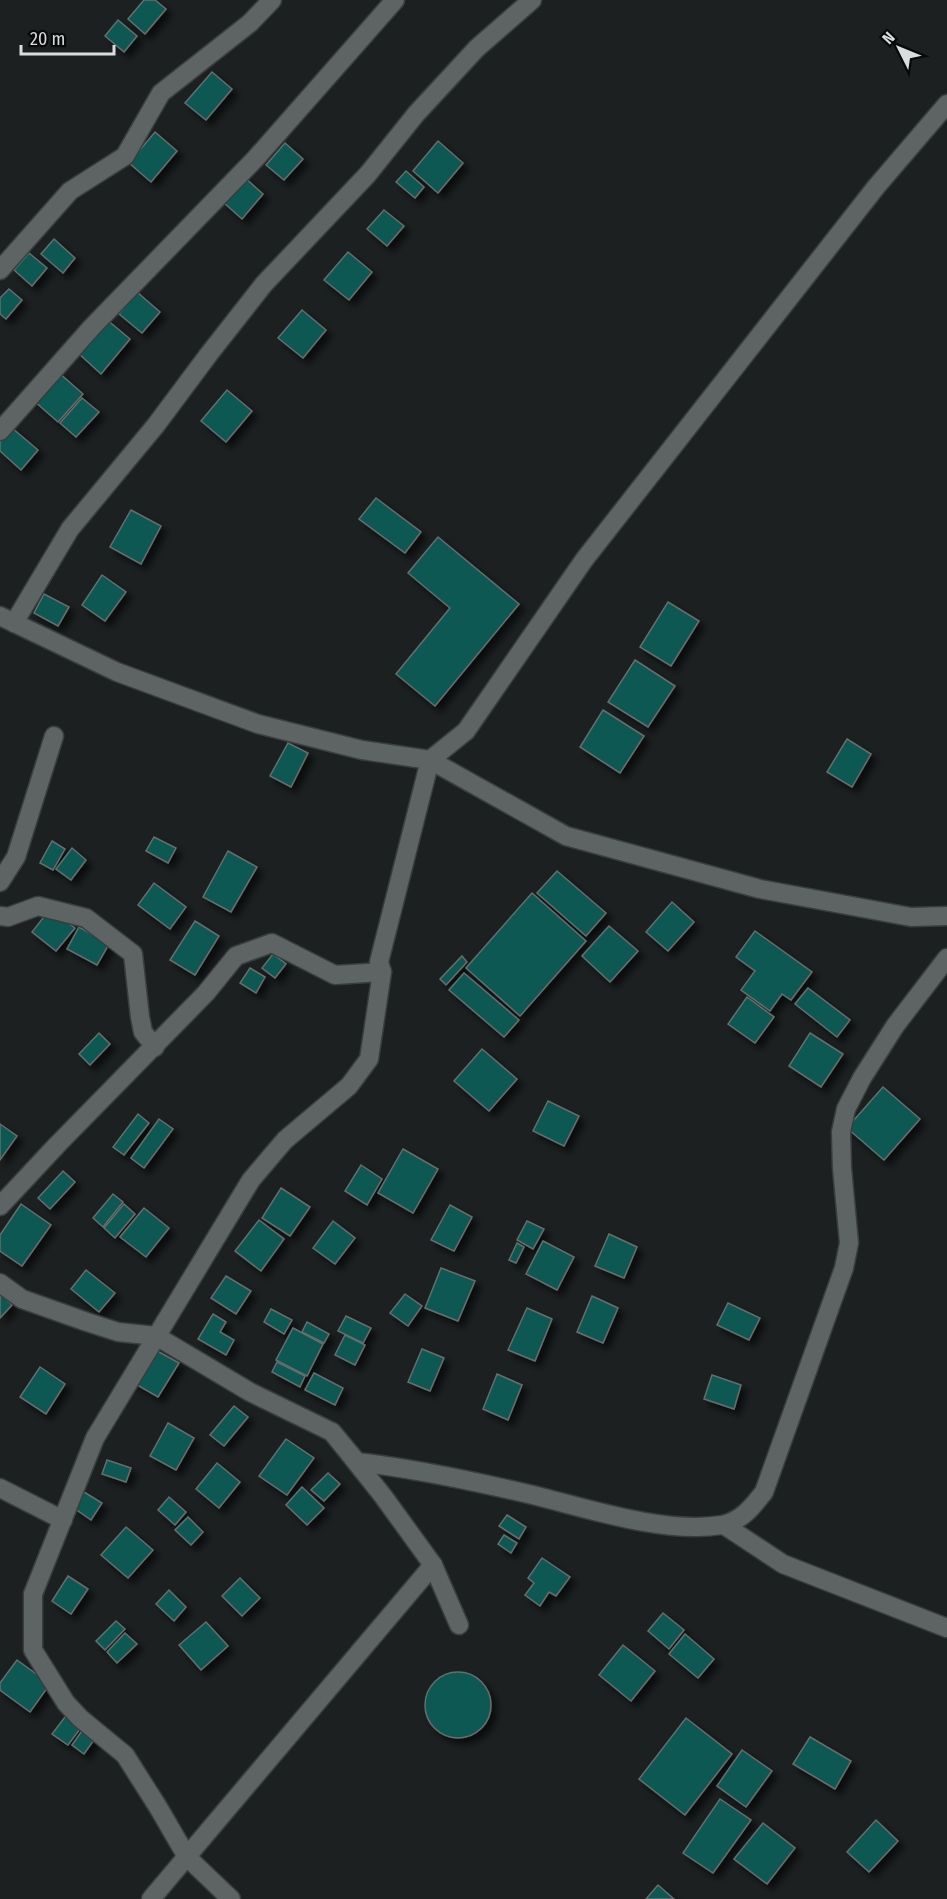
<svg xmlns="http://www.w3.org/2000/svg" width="947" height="1899" font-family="'Fira Sans Condensed',sans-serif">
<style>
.building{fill:#095853;stroke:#686d6c;stroke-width:1.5;filter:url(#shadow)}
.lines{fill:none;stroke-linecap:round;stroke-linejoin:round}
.street-casing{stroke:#393d3d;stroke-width:21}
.street{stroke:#5e6364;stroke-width:18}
</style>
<defs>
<filter id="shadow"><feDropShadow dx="5.5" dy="5.5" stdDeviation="3" flood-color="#0009"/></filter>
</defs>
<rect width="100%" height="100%" fill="#1c2021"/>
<g class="building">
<polygon points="144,0 155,0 166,9 145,34 128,19"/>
<polygon points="118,20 137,36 124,52 105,36"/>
<polygon points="212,72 232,89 206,120 185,103"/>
<polygon points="155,132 177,151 151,182 129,163"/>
<polygon points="438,141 463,163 438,193 413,171"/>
<polygon points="285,143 303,159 284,180 266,165"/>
<polygon points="406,171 424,187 415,198 396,182"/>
<polygon points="244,177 263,194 242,219 223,202"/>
<polygon points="384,210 404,226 387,246 367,229"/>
<polygon points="54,239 75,258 63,273 41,254"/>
<polygon points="348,252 372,272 349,300 324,280"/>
<polygon points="29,253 47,268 32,286 14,270"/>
<polygon points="9,289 22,300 6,319 0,314 0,298"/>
<polygon points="137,292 160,312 142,333 119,314"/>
<polygon points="302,310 326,330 303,358 278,338"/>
<polygon points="106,319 130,339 101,374 77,352"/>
<polygon points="58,372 83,394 58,422 33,400"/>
<polygon points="227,390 252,411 226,442 201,421"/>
<polygon points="82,398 99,412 76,437 60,423"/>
<polygon points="12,428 38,450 21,470 0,451 0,442"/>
<polygon points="376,498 421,532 405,553 359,519"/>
<polygon points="131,510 161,526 141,564 110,547"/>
<polygon points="438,537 519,604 435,706 396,674 450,608 408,573"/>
<polygon points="102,575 126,592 105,621 82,605"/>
<polygon points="44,594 69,607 58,626 34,613"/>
<polygon points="668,602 699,621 671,666 640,647"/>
<polygon points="635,660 675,686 648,727 608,702"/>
<polygon points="603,710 644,736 620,773 580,747"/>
<polygon points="847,739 871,754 852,787 827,772"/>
<polygon points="288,743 308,753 291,787 270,776"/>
<polygon points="154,837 176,848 168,863 146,851"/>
<polygon points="52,841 65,849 53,870 40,863"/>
<polygon points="72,848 86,860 71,880 56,869"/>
<polygon points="228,851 257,867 231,912 203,897"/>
<polygon points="557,871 606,913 586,936 537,893"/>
<polygon points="154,883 186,907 170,929 138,905"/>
<polygon points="532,893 586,941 520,1016 466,968"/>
<polygon points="672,902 694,922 668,951 646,932"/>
<polygon points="50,909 75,928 56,951 32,932"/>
<polygon points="195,921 219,936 195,975 170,960"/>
<polygon points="609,926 638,951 610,982 582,956"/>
<polygon points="79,927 109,944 97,965 67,949"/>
<polygon points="755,931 812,972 791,1000 782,994 770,1011 741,990 755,971 736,957"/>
<polygon points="273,954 286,964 275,978 262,968"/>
<polygon points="462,956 467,962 446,985 440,979"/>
<polygon points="250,968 265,977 256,993 240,983"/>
<polygon points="464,973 519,1020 504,1037 449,990"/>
<polygon points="808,988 850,1020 837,1037 795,1004"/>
<polygon points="747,997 774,1017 755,1043 728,1024"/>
<polygon points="99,1033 110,1044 90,1065 79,1054"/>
<polygon points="810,1033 843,1054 821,1087 789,1066"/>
<polygon points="482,1049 517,1079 489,1111 454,1081"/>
<polygon points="883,1087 920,1119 884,1160 847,1128"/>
<polygon points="548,1101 579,1116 564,1146 533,1131"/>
<polygon points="138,1114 149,1123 124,1155 113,1147"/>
<polygon points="159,1119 173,1129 144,1168 131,1158"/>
<polygon points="0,1124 17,1136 0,1160"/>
<polygon points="403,1149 438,1169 413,1213 378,1193"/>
<polygon points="361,1165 382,1179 367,1205 345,1191"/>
<polygon points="63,1171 75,1182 50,1209 38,1198"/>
<polygon points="281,1188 310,1207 290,1236 262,1218"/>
<polygon points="113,1194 123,1202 103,1227 93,1218"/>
<polygon points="21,1204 51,1225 22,1266 0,1251 0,1235"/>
<polygon points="124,1204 135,1214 115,1238 104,1228"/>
<polygon points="450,1205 472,1217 454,1251 431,1240"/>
<polygon points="144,1208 169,1228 146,1257 120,1237"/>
<polygon points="259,1220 284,1239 261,1271 235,1251"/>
<polygon points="333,1221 355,1238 335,1264 313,1248"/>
<polygon points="527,1221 544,1229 533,1249 517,1240"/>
<polygon points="609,1234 637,1247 624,1278 595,1266"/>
<polygon points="543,1241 574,1257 557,1290 526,1274"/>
<polygon points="517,1243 524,1247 516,1263 509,1260"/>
<polygon points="441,1268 475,1281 458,1321 425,1308"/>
<polygon points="86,1270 115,1293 99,1312 71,1289"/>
<polygon points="226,1276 251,1291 236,1314 211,1298"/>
<polygon points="405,1294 422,1306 408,1326 390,1313"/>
<polygon points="2,1295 12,1305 0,1318 0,1298"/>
<polygon points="592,1296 618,1308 603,1343 577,1332"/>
<polygon points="728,1303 760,1318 749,1340 717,1325"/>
<polygon points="527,1308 552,1319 535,1361 508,1350"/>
<polygon points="271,1309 292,1320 284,1334 264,1322"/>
<polygon points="213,1314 226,1322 220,1332 234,1340 226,1355 198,1339"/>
<polygon points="346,1316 371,1328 363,1343 338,1331"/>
<polygon points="307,1322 329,1334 324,1343 302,1332"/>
<polygon points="293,1328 323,1344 307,1376 276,1360"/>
<polygon points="345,1335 365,1345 355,1365 335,1355"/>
<polygon points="152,1348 179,1363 158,1397 132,1382"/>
<polygon points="422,1349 444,1358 430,1391 408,1382"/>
<polygon points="277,1362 305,1376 300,1387 272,1372"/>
<polygon points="40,1367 65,1384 46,1414 20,1397"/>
<polygon points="314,1373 343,1388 335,1405 305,1390"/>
<polygon points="497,1374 522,1385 508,1420 483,1409"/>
<polygon points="712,1375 741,1385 734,1409 704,1399"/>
<polygon points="234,1406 248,1417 224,1446 210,1435"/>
<polygon points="168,1423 194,1438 176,1470 150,1456"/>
<polygon points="286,1439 314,1458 287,1495 259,1476"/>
<polygon points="107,1460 131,1468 126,1482 102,1474"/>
<polygon points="217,1463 240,1482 219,1508 196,1489"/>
<polygon points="328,1473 340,1484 324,1501 311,1490"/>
<polygon points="302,1487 324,1508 307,1525 286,1505"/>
<polygon points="84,1492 102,1503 91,1520 74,1508"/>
<polygon points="169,1497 186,1512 175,1525 158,1510"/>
<polygon points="507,1515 526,1527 519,1539 499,1526"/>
<polygon points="188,1517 203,1532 191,1545 175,1530"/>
<polygon points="126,1527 153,1550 128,1578 101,1555"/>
<polygon points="504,1535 517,1543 511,1553 498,1544"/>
<polygon points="542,1558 570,1577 556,1596 549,1592 540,1606 525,1595 534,1583 528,1578"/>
<polygon points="68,1576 88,1589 71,1614 52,1601"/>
<polygon points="240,1578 260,1598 242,1616 222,1596"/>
<polygon points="169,1590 186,1607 174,1621 156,1604"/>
<polygon points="663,1613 684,1630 669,1649 648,1631"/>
<polygon points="116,1621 125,1629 105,1650 96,1641"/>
<polygon points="206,1622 228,1646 201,1670 179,1645"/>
<polygon points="125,1633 137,1644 117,1663 107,1652"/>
<polygon points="685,1634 714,1659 698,1678 669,1654"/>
<polygon points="623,1645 655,1671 631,1701 599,1675"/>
<polygon points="17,1660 50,1684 30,1712 0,1690 0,1683"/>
<circle cx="458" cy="1705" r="33"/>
<polygon points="68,1713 83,1725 68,1745 52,1734"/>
<polygon points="686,1718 732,1754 685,1815 639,1779"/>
<polygon points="84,1728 96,1737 84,1754 72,1745"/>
<polygon points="810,1737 851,1761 835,1789 793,1764"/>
<polygon points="742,1750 772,1771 746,1807 717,1786"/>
<polygon points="720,1799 751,1820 713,1873 683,1853"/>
<polygon points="876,1820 898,1841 869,1872 847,1852"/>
<polygon points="763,1823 795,1848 767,1884 734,1859"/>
<polygon points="658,1885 674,1899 646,1899"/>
</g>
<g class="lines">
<defs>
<g id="street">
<polyline points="0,270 70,191 125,156 161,93 250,23 272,0"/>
<polyline points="0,431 92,327 256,158 395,0"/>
<polyline points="0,616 117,672 258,724 362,750 430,760 566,836 760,889 911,917 947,916"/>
<polyline points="14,623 70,529 156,425 209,354 264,284 368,174 416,114 477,48 532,0"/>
<polyline points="0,882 16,857 54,736"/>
<polyline points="0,916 8,917 38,906 86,918 133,954 140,1017 143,1032 155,1047"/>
<polyline points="0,1206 57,1145 206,993 236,956 272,943 335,975 382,972"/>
<polyline points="0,1283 22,1299 87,1322 118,1332 156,1336 250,1392 332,1432 383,1496 433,1565 459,1625"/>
<path d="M332,1432L357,1462C418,1469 478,1482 537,1496C592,1510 666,1534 722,1525C742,1521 753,1506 764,1492L844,1268L849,1243L842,1168L841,1132L846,1109L862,1078L895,1026L947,958"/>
<polyline points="0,1488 63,1520"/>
<polyline points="724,1525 783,1564 947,1628"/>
<polyline points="151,1899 433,1565"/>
<polyline points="231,1899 187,1857 158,1807 125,1755 80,1718 66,1703 33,1650 33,1594 95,1438 251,1180 285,1140 349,1086 369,1059 382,972 379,962 430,760 466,731 584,560 876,187 947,104"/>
</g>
</defs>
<use href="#street" class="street-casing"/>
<use href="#street" class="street"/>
</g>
<g transform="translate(899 48) rotate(313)" stroke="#08090a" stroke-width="4.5" paint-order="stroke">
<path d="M0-4.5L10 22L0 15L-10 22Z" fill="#dadddd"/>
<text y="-9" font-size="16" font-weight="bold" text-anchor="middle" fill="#dadddd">N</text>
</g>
<path d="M21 45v9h93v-9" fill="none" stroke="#dadddd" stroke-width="3"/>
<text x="30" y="45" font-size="18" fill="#dadddd" stroke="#08090a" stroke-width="4.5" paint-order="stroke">20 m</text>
</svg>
